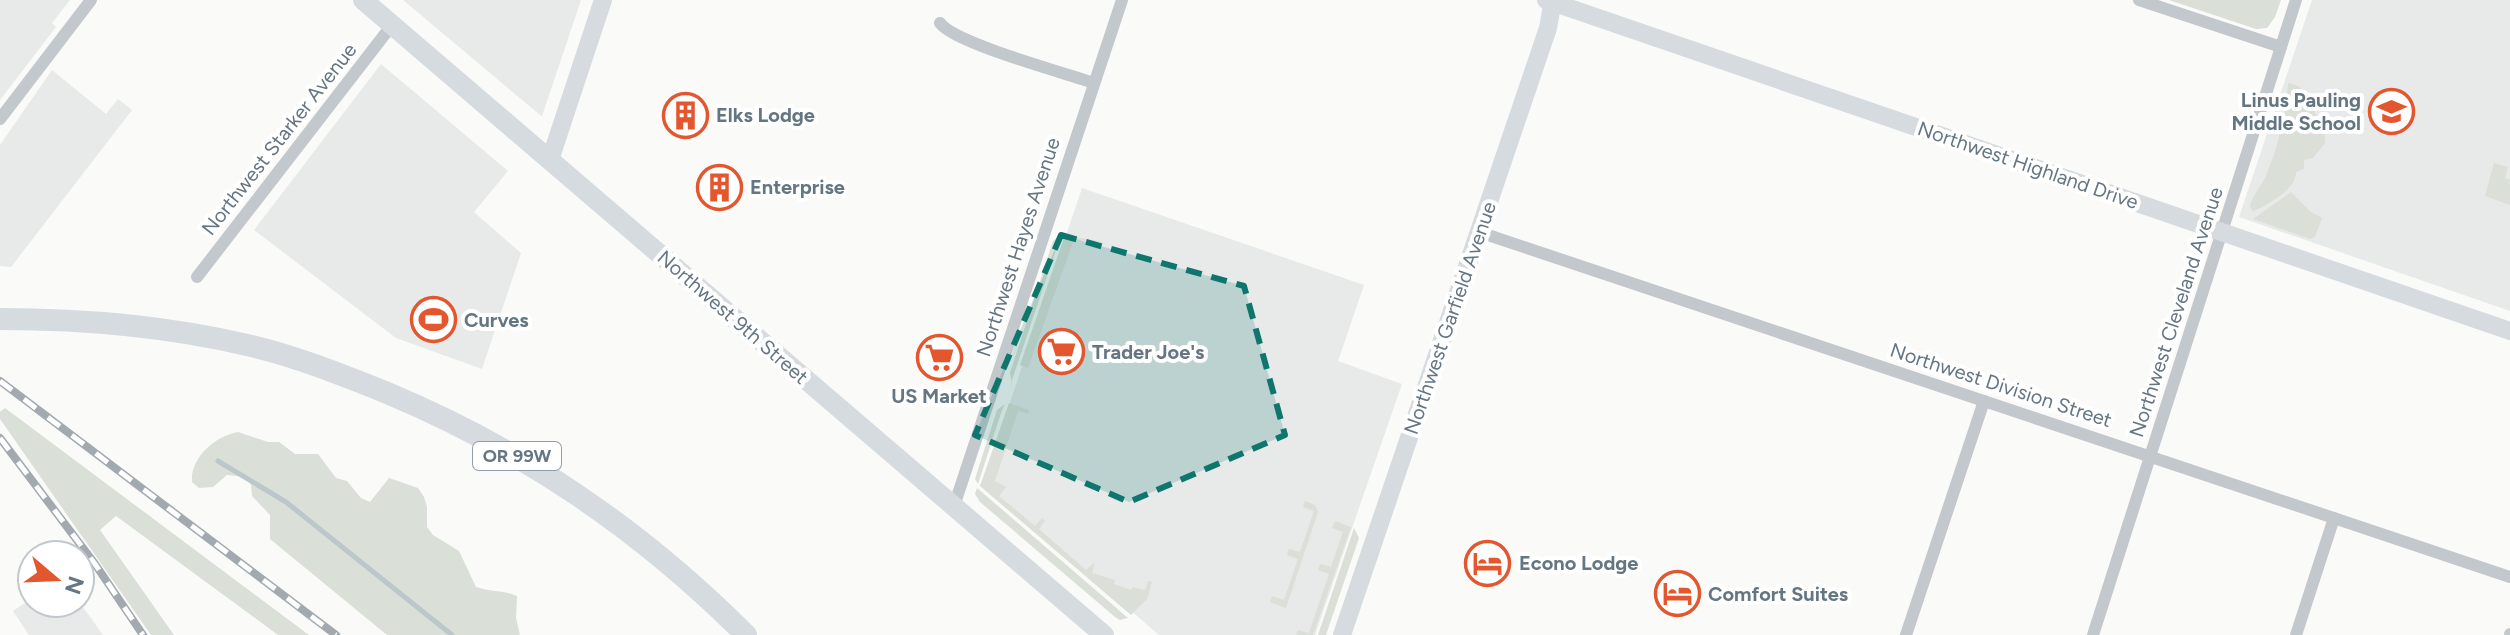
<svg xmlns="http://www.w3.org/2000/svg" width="2510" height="635" font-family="Figtree,sans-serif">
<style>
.built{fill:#e8e9e9}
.green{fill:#dadfd7}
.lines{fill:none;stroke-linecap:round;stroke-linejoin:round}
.stream{stroke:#bbc7cb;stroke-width:5}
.street{stroke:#c3c8cc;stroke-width:12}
.secondary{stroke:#d6dbdf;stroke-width:18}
.primary{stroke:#d6dbdf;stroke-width:20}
.highway{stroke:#d6dbdf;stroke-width:22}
.rail-casing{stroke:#a2aab0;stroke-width:8}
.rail{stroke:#fff;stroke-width:5;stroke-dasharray:15;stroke-linecap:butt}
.marked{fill:#0f766e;fill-opacity:0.2;stroke:#0f766e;stroke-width:6;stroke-dasharray:16 10;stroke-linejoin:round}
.labels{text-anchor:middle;stroke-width:8;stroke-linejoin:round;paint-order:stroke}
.shield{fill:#fff;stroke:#939fa8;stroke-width:2}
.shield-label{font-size:18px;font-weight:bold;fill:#657683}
.poi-label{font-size:20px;font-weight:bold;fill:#657683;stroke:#fff;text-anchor:start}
.street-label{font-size:20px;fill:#657683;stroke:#fff}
</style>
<rect width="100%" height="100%" fill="#fafaf8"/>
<g class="built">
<polygon points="0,0 70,0 52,23 56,27 0,100"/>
<polygon points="403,0 581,0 542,116 540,115"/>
<polygon points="2312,0 2510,0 2510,311 2239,217"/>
<polygon points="381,64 508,171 474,212 521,253 482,369 396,338 254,230"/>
<polygon points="52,70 106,114 118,99 132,110 11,267 0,266 0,145"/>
<polygon points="1082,188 1364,285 1338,361 1402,384 1315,635 1159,635 983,483"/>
<polygon points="32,598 32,603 80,603 103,635 29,635 13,611"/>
</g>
<g class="green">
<polygon points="2169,0 2281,0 2275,17 2267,28 2256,29"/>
<path d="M2288,83C2305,86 2308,96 2314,111C2320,123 2326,129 2325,143L2313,158L2304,160V169L2296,172C2296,190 2268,204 2253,212L2250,206C2253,195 2260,188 2265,178C2278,148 2286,115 2288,83Z"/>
<polygon points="2494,163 2508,167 2505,178 2510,180 2510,205 2485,196"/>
<polygon points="2291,192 2311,212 2322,218 2315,237 2310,239 2253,219"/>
<polygon points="1061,235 1012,380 1012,384 1010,373 1053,241"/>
<polygon points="1065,235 1108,243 1076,240 1073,242 1028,368 1020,365"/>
<polygon points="1009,403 1029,410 1028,414 1018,411 995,481 1006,487 999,496 1035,526 1042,518 1045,521 1039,529 1086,570 1095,562 1092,573 1115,580 1114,584 1131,590 1133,587 1145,590 1148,581 1152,582 1147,599 1131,615 980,486"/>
<polygon points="1005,404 1002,410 978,484 975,479 997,410"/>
<polygon points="5,408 309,635 278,635 116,516 100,530 174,635 151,635 0,419 0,412"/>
<path d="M238,432L268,442H279L295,454H318L336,478L347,481L361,498L370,502L389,478L418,488L424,497L427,507V527L433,535L459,551L476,587C490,592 503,590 517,596L516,618L520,635H387L270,539V515L252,496L251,485L246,477L227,475L213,487L199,488L192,482C190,458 215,436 238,432Z"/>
<polygon points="977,488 1128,618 1120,620 1115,617 980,502 975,494"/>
<polygon points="1305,501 1315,505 1318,512 1286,608 1270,602 1272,596 1284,600 1298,559 1287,555 1289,549 1300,552 1314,511 1303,507"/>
<polygon points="1335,521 1351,527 1313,635 1296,635 1298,630 1309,633 1329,574 1318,570 1320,564 1331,567 1343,532 1332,528"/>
<polygon points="1354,528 1359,538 1326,635 1318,635"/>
</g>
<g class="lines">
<polyline class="stream" points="218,461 286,502 452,635"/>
<g class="street">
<polyline points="2139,0 2281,47"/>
<path d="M940,23C954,43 1065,73 1094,83"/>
<polyline points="0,119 91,0"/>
<polyline points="1479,232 2510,577"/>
<polyline points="197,277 392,25"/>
<polyline points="954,506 1122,0"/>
<polyline points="1906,635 1984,401"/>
<polyline points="2093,635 2296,0"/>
<polyline points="2296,635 2334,518"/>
<polyline points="2510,635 2510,634"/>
</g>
<g class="secondary">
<polyline points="1546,0 2510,331"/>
<polyline points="550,160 603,0"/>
<polyline points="1342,635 1548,28 1553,0"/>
</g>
<polyline class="primary" points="363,0 1104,635"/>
<path class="highway" d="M0,319C83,319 166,326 247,345C295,356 340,374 385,392C524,450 640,529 746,635"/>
<defs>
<g id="rail">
<polyline points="0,381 336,635"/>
<polyline points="0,438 95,564 143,635"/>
</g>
</defs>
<use href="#rail" class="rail-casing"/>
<use href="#rail" class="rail"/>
</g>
<path class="marked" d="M1061,235L1244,286L1285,435L1129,502L975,435Z"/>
<defs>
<symbol id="school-ring" viewBox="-11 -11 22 22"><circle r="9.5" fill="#fff" stroke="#e4572e" stroke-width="1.5"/><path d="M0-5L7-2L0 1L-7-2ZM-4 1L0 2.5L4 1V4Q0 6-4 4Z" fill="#e4572e"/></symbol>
<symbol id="building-ring" viewBox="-11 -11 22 22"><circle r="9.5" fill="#fff" stroke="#e4572e" stroke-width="1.5"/><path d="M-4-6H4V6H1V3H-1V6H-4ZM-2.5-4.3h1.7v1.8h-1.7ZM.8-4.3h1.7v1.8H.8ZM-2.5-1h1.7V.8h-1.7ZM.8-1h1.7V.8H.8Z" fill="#e4572e"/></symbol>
<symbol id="stadium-ring" viewBox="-11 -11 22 22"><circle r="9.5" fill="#fff" stroke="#e4572e" stroke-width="1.5"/><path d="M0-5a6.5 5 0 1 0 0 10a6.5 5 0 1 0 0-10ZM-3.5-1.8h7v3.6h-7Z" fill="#e4572e"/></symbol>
<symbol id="supermarket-ring" viewBox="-11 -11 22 22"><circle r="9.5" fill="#fff" stroke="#e4572e" stroke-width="1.5"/><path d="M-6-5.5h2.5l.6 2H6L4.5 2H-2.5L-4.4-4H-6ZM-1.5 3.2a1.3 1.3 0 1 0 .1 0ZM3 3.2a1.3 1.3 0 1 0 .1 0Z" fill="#e4572e"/></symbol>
<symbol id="hotel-ring" viewBox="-11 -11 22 22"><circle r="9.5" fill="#fff" stroke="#e4572e" stroke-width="1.5"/><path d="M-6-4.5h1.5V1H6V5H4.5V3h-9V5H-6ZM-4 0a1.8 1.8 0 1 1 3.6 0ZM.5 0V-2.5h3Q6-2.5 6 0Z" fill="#e4572e"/></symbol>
</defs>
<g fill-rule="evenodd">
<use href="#school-ring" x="2366" y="86" width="51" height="51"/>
<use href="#building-ring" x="660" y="90" width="51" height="51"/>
<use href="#building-ring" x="694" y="162" width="51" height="51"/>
<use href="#stadium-ring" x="408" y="294" width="51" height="51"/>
<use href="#supermarket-ring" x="1036" y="326" width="51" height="51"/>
<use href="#supermarket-ring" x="914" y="332" width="51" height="51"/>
<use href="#hotel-ring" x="1462" y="538" width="51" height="51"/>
<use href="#hotel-ring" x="1652" y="568" width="51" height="51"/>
</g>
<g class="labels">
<rect class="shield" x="473" y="442" width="88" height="28" rx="6"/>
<g class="shield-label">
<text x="517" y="462">OR 99W</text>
</g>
<g class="poi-label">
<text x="2361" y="107" text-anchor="end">Linus Pauling<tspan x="2361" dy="23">Middle School</tspan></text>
<text x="716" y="122">Elks Lodge</text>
<text x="750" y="194">Enterprise</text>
<text x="464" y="327">Curves</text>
<text x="1092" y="359">Trader Joe's</text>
<text x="939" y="403" text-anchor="middle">US Market</text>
<text x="1519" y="570">Econo Lodge</text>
<text x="1708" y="601">Comfort Suites</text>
</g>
<g class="street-label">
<text transform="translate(279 139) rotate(-52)" y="7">Northwest Starker Avenue</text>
<text transform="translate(2028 165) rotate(19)" y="7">Northwest Highland Drive</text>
<text transform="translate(1018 247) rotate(-72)" y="7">Northwest Hayes Avenue</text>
<text transform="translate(2176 312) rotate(-72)" y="7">Northwest Cleveland Avenue</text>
<text transform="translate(733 317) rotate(41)" y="7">Northwest 9th Street</text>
<text transform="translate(1450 318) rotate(-71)" y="7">Northwest Garfield Avenue</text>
<text transform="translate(2001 385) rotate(18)" y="7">Northwest Division Street</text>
</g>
</g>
<g transform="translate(56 579) rotate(109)"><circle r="38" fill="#ffffff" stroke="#c1c8cd" stroke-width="2"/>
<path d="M0-6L14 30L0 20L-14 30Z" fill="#e4572e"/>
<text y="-12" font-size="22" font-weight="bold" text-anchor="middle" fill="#657683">N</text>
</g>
</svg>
